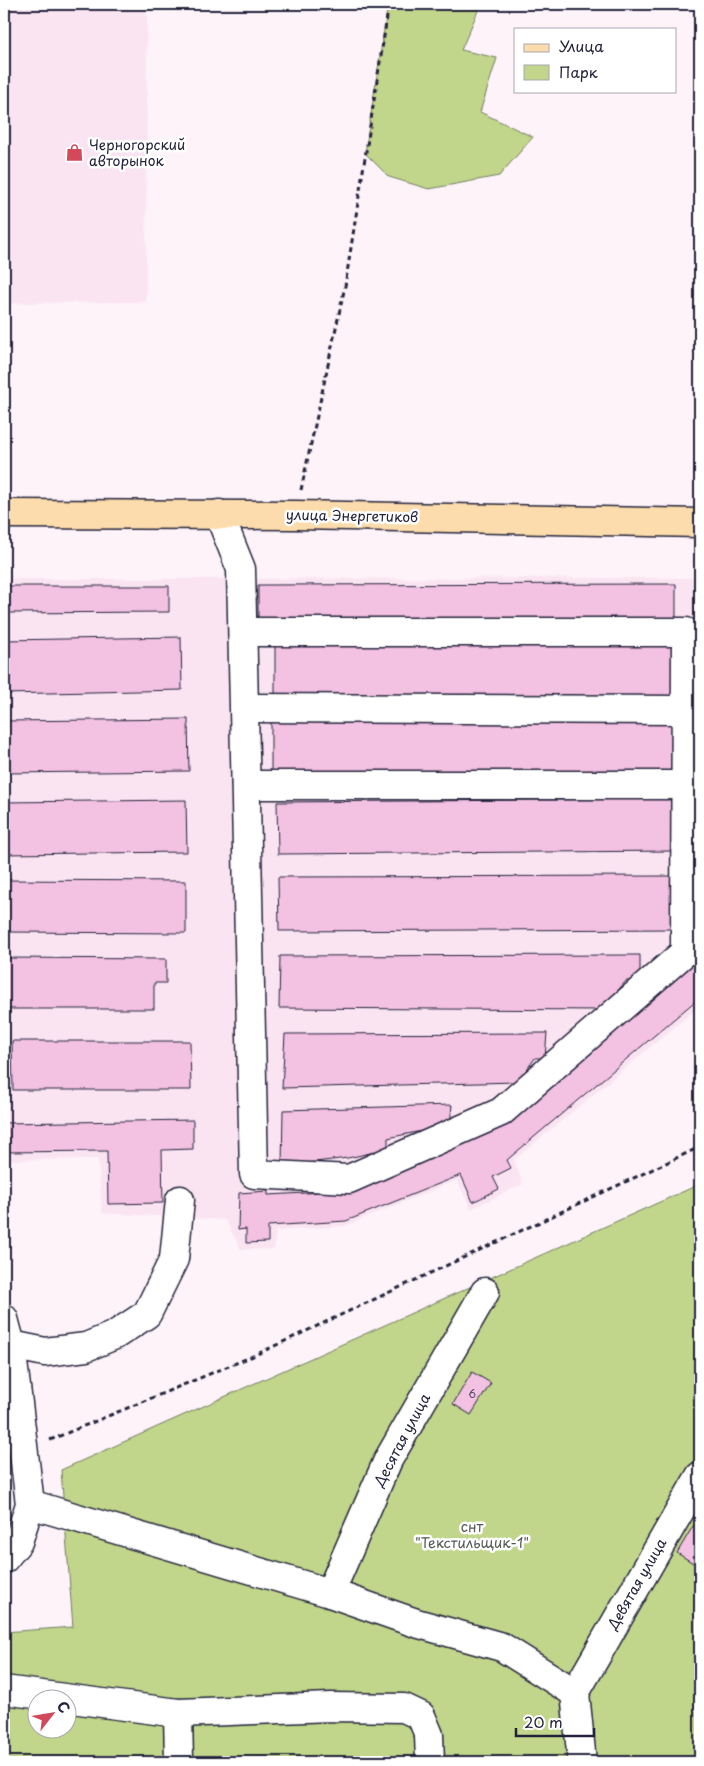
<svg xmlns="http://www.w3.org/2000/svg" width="704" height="1766" font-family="'Playpen Sans',sans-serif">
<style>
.built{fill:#fae4f2}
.green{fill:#c1d68b;stroke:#727c63;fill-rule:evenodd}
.building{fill:#f3c1e2;stroke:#22223b}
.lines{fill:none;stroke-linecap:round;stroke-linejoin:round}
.minor-casing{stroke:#22223b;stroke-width:31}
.major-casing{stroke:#22223b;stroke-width:31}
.path{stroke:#22223b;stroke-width:3;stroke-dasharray:5 4;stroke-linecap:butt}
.minor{stroke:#fff;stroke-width:28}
.major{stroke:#fcdcac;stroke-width:28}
.labels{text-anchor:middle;stroke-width:5;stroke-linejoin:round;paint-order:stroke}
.number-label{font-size:11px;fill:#564a65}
.poi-label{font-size:14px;fill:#22223b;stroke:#fff;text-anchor:start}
.street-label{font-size:14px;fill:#22223b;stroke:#fff}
.park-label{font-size:14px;fill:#525853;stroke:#fff}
</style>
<rect width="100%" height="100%" fill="#fdf3f9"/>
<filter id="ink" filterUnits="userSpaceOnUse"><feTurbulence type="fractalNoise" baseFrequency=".02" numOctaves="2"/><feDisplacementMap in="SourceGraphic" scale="10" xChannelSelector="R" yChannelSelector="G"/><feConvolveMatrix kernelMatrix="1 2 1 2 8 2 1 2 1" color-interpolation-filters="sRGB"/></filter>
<g filter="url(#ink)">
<g class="built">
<polygon points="4,4 147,4 146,302 4,303"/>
<polygon points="700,578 700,1006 514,1160 523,1184 471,1209 457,1180 345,1226 276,1231 274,1249 241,1249 225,1220 102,1213 98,1159 4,1160 4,579"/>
</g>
<g class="green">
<polygon points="388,4 481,4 461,50 497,58 480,112 533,137 499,176 429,189 389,177 365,153"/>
<path d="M700,1184V1762H4V1632L73,1627L61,1470ZM38,1698H68V1728H38Z"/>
</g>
<g class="building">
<polygon points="676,584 676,621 258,619 258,585"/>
<polygon points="695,584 700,584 700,865"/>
<polygon points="4,586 169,586 169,612 4,613"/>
<polygon points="181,637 182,690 4,694 4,640"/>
<polygon points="275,644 675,644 676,696 275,696"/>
<polygon points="188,719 189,771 4,773 4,721"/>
<polygon points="271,722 676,722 677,775 271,774"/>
<polygon points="675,799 675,851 278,854 277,802"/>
<polygon points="186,800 187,852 4,854 4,802"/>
<polygon points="675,876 675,929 279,931 278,877"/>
<polygon points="4,880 186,881 186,933 4,932"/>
<polygon points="700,914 700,997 507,1160 511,1168 493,1177 499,1189 473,1202 461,1175 346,1221 268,1226 268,1242 246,1243 246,1229 238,1230 239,1193 268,1191 268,1195 344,1191 495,1130 684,970 697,951"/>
<polygon points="640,955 640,981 626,981 601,1010 279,1008 280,956"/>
<polygon points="4,958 166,959 166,983 154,983 154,1009 4,1009"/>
<polygon points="547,1033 545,1058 535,1058 518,1082 282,1088 285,1034"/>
<polygon points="12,1041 190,1041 191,1090 13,1090"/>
<polygon points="452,1105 450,1125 388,1138 388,1149 348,1158 282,1166 283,1110"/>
<polygon points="193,1120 193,1149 162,1150 163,1203 108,1204 107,1151 4,1152 4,1123"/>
<polygon points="472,1372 491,1383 471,1415 453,1404"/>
<polygon points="693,1526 700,1530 698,1566 677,1553"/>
</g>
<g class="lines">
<defs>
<g id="minor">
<polyline points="219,514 241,569 254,1174 349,1179 501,1112 685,952 686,632 243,632"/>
<polyline points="245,708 686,710"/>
<polyline points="246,785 685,785"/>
<polyline points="4,1319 11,1345 30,1504 18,1542 4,1559"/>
<polyline points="11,1345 45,1352 86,1347 115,1335 147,1314 174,1259 180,1200"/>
<polyline points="30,1504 330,1593 416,1623 502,1647 575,1693"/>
<polyline points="330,1593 388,1460 485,1292"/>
<polyline points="4,1690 178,1713 331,1707 404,1708 421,1716 429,1735 430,1762"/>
<polyline points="575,1693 700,1476"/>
<polyline points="575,1693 582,1762"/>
<polyline points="178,1713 179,1762"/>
</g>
<polyline id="major" points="4,514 296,515 700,523"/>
</defs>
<use href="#minor" class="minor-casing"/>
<use href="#major" class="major-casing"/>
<g class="path">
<polyline points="301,490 345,286 389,4"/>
<polyline points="50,1440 253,1356 700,1147"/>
</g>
<use href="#minor" class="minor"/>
<use href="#major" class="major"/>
</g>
</g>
<defs>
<symbol id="shop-bare" viewBox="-9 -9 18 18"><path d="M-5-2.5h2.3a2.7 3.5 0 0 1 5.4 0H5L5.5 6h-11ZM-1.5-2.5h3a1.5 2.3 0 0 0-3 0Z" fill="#d1495b" stroke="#fff" stroke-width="2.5" paint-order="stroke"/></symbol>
</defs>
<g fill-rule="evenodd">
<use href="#shop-bare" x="62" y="140" width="25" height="25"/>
</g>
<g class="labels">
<g class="number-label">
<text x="472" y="1398">6</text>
</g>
<g class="poi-label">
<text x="89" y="150">Черногорский<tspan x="89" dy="16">авторынок</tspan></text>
</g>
<g class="street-label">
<text transform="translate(352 516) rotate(1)" y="5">улица Энергетиков</text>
<text transform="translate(402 1440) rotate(-62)" y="5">Десятая улица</text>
<text transform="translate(637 1584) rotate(-60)" y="5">Девятая улица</text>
</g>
<g class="park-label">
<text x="472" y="1532">снт<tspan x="472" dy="16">"Текстильщик-1"</tspan></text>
</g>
</g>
<rect width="704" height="1766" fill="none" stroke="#fff" stroke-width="20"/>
<rect x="10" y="10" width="684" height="1746" fill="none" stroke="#22223b" stroke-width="2" filter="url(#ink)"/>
<rect x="514" y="28" width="162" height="65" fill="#ffffff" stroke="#a7a7b1"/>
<rect x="524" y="44" width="25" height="8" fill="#fcdcac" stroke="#a7a7b1"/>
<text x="559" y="52" font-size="15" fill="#22223b">Улица</text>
<rect x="524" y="65" width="25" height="15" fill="#c1d68b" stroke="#a7a7b1"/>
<text x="559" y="78" font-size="15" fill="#22223b">Парк</text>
<g transform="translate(52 1714) rotate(59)"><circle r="24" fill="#ffffff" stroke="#a7a7b1"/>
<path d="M0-4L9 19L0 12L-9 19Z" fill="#d1495b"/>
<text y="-8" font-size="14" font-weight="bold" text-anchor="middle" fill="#22223b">С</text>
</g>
<path d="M516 1728v8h78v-8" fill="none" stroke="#22223b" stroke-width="2.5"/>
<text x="524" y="1728" font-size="15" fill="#22223b" stroke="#ffffff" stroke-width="4" paint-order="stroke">20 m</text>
</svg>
